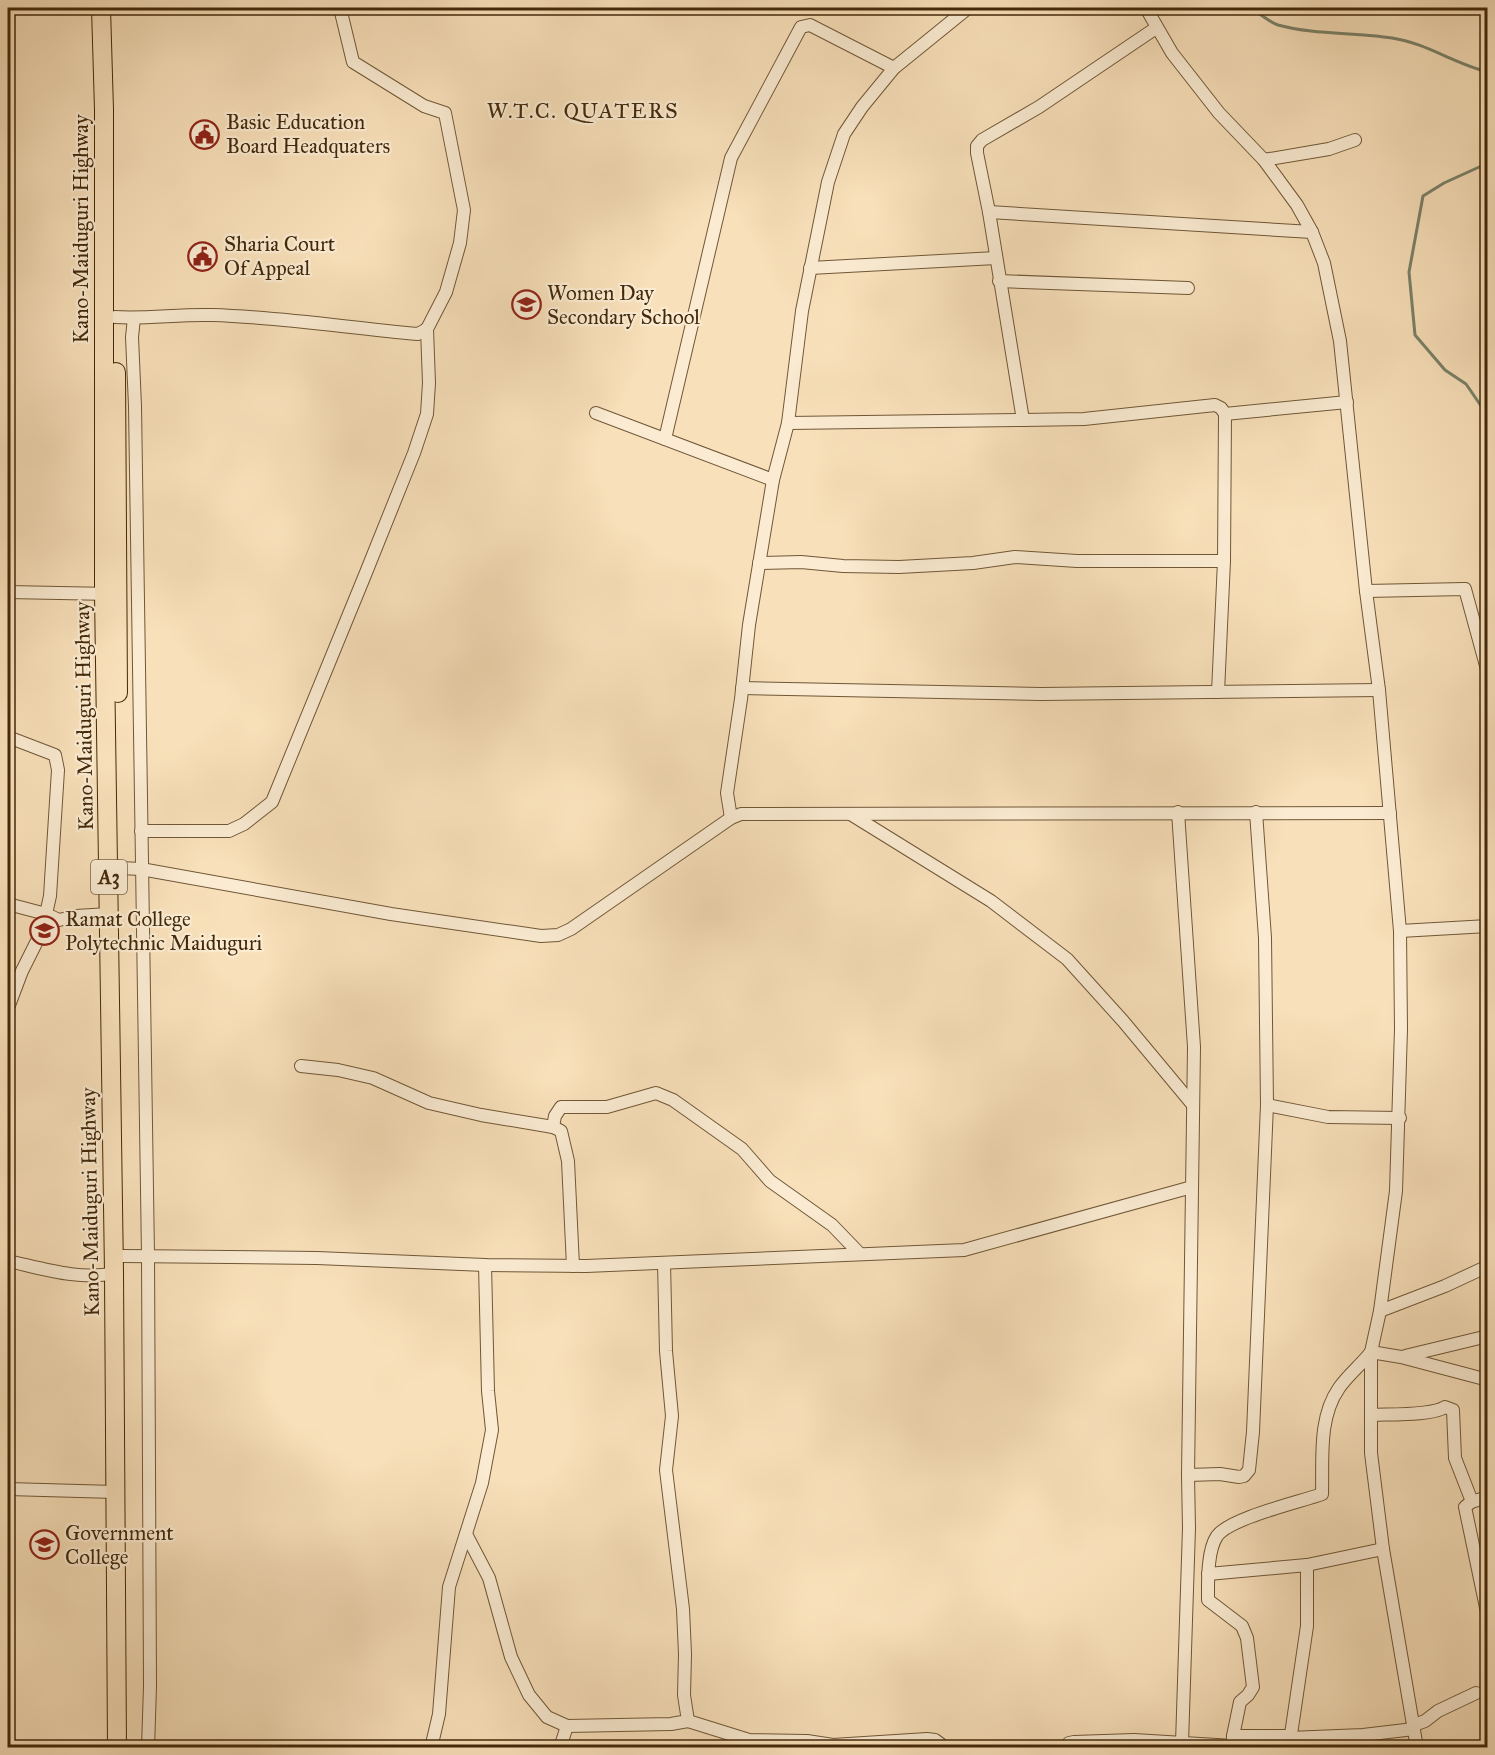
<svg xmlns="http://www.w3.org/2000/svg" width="1495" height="1755" font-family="'IM FELL Great Primer',serif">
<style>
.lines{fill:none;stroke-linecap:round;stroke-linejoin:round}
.stream{stroke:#7a826b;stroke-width:3}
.minor-casing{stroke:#705736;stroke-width:14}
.highway-casing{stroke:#43290a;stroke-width:20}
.minor{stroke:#faebd2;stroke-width:12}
.highway{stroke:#f8e0ba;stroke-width:18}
.labels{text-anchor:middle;stroke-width:4.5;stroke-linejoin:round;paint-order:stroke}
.shield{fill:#faebd2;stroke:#7a6346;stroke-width:1.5}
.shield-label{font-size:20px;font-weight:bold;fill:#43290a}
.poi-label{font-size:21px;fill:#43290a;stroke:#faebd2;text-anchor:start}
.street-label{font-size:21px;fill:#43290a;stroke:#faebd2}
.neighbourhood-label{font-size:22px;letter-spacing:1.5px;fill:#43290a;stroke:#faebd2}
</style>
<rect width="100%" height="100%" fill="#f8e0ba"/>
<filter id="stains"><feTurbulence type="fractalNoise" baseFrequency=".00333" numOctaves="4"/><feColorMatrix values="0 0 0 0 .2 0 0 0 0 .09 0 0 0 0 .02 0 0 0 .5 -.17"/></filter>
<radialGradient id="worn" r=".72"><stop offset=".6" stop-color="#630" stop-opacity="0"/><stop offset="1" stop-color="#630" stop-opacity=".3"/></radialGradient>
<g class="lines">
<g class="stream">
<path d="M1251,8C1259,13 1269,22 1278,25C1314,35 1356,32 1392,38C1426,43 1455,64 1488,72"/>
<polyline points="1488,163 1444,183 1423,196 1409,272 1415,335 1445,370 1466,384 1488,416"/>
</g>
<defs>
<g id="minor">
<polyline points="1146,8 1172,53 1219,113 1264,160 1297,205 1312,232 1324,263 1340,341 1366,591 1379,690 1400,931 1401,1029 1396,1191 1380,1311 1371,1352 1371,1453 1383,1549 1417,1748"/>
<polyline points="1156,28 1039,107 982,140 977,146 977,153 989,212 1023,420 1084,419 1215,405 1221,408 1225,414 1224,561 1218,692"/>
<polyline points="1264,160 1329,149 1355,140"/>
<polyline points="989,212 1312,232"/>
<polyline points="810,268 996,258"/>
<polyline points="999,281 1188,288"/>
<path d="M115,317C147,319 179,314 212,315C281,317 349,328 418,334L427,329"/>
<polyline points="134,318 132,337 135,406 148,1255 150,1686 148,1748"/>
<polyline points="596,413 773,480"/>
<polyline points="1225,414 1347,402"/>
<polyline points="788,423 1023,420"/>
<polyline points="665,439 731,158 801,27 810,25 894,68"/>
<polyline points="759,563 801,562 843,566 899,567 973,563 1015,557 1077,561 1224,561"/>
<polyline points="1366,591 1465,589 1488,673"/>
<polyline points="8,592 111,594"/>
<polyline points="742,688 1041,694 1379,690"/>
<polyline points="8,737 55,755 58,770 50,896 46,914 8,904"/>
<polyline points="1178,812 1194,1047 1188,1475 1189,1528 1182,1743"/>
<polyline points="852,815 991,901 1067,959 1123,1021 1193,1105"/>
<polyline points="731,818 727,793 741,699 749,625 773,480 788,423 802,311 828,182 844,134 862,107 894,68 968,8"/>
<polyline points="141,831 229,831 244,824 272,802 365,575 414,453 427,414 429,383 427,329 446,292 460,243 464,210 445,113 424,106 353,62 340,8"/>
<polyline points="120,868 141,869 391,914 541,936 558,935 571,929 731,818 741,814 1390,813"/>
<polyline points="1400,931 1488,926"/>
<polyline points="8,1008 22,971 42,931 46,914 59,920 76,916 109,914"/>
<polyline points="301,1066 338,1070 373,1078 429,1103 481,1115 553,1127 561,1131 568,1161 573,1266"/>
<polyline points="1267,1105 1328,1117 1400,1118"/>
<polyline points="553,1127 555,1116 561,1107 607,1107 656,1093 673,1100 742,1149 770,1181 832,1225 860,1254"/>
<polyline points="123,1256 317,1258 485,1265 586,1266 964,1250 1192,1187"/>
<path d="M8,1261C41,1268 80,1281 114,1273"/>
<polyline points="1380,1311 1445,1286 1488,1266"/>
<polyline points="1405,1356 1488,1336"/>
<path d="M1371,1415C1388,1414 1432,1416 1445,1407L1453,1410L1455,1458L1471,1499V1502L1465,1507L1488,1617"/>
<polyline points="1188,1475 1220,1474 1239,1477 1244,1476 1249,1470 1253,1432 1267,1105 1265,938 1256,812"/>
<polyline points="8,1489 115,1492"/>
<polyline points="1471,1502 1488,1497"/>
<polyline points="466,1534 489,1578 511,1657 529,1695 547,1717 567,1726 671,1724 688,1721 684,1695 685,1654 683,1609 666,1470 672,1416 666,1351 664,1263"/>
<polyline points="1208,1574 1307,1565 1383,1549"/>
<polyline points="688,1721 749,1740 807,1741 833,1745 927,1739 935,1740 946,1748"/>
<polyline points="1414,1725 1425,1721 1438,1711 1476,1693"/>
<polyline points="1233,1736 1286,1736 1289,1738 1363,1735 1414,1729"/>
<polyline points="431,1748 439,1714 449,1587 482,1483 492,1430 488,1391 485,1265"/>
<polyline points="560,1748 567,1726"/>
<polyline points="1068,1748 1069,1743 1074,1742 1134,1740 1233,1746"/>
<path d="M1233,1748V1736L1240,1702L1248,1695L1253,1687L1247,1638L1242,1626L1208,1600C1208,1582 1207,1551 1217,1536C1230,1518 1300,1502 1322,1494C1323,1459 1318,1418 1339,1388C1348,1375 1361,1365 1371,1352L1401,1357L1488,1380"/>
<polyline points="1289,1748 1307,1626 1307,1565"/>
</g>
<g id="highway">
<polyline points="101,8 104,110 104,594 114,1273 117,1748"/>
<polyline points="116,372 118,693"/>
</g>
</defs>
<use href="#minor" class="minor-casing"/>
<use href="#highway" class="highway-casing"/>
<use href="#minor" class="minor"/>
<use href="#highway" class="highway"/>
</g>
<defs>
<symbol id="civic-ring" viewBox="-11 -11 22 22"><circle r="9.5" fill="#faebd2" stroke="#8f2418" stroke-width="1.5"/><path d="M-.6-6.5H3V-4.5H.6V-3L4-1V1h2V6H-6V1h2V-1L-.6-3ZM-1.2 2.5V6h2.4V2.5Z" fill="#8f2418"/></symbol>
<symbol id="school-ring" viewBox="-11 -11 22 22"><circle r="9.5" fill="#faebd2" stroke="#8f2418" stroke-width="1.5"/><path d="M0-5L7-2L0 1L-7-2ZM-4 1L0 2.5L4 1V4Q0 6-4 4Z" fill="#8f2418"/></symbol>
</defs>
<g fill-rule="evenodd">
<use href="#civic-ring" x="188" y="118" width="33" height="33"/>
<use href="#civic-ring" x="186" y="240" width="33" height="33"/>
<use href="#school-ring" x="510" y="288" width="33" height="33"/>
<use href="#school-ring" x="28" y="914" width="33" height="33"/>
<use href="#school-ring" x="28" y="1528" width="33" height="33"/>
</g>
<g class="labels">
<rect class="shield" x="91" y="860" width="36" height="34" rx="4.5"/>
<g class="shield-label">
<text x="109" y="884">A3</text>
</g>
<g class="poi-label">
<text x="226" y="129">Basic Education<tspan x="226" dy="24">Board Headquaters</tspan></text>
<text x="224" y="251">Sharia Court<tspan x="224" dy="24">Of Appeal</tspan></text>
<text x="547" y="300">Women Day<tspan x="547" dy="24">Secondary School</tspan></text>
<text x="65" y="926">Ramat College<tspan x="65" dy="24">Polytechnic Maiduguri</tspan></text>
<text x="65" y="1540">Government<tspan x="65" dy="24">College</tspan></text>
</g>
<g class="street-label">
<text transform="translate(81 229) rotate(-90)" y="7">Kano-Maiduguri Highway</text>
<text transform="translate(84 716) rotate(-91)" y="7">Kano-Maiduguri Highway</text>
<text transform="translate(90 1202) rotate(-91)" y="7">Kano-Maiduguri Highway</text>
</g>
<g class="neighbourhood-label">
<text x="583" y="118">W.T.C. QUATERS</text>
</g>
</g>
<rect width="1495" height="1755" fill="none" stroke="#f8e0ba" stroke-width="30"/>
<rect x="9" y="9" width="1477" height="1737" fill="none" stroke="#43290a" stroke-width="3"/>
<rect x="15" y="15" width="1465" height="1725" fill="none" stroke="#43290a" stroke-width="1.5"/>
<rect width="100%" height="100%" filter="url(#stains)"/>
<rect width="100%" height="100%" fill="url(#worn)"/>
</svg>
